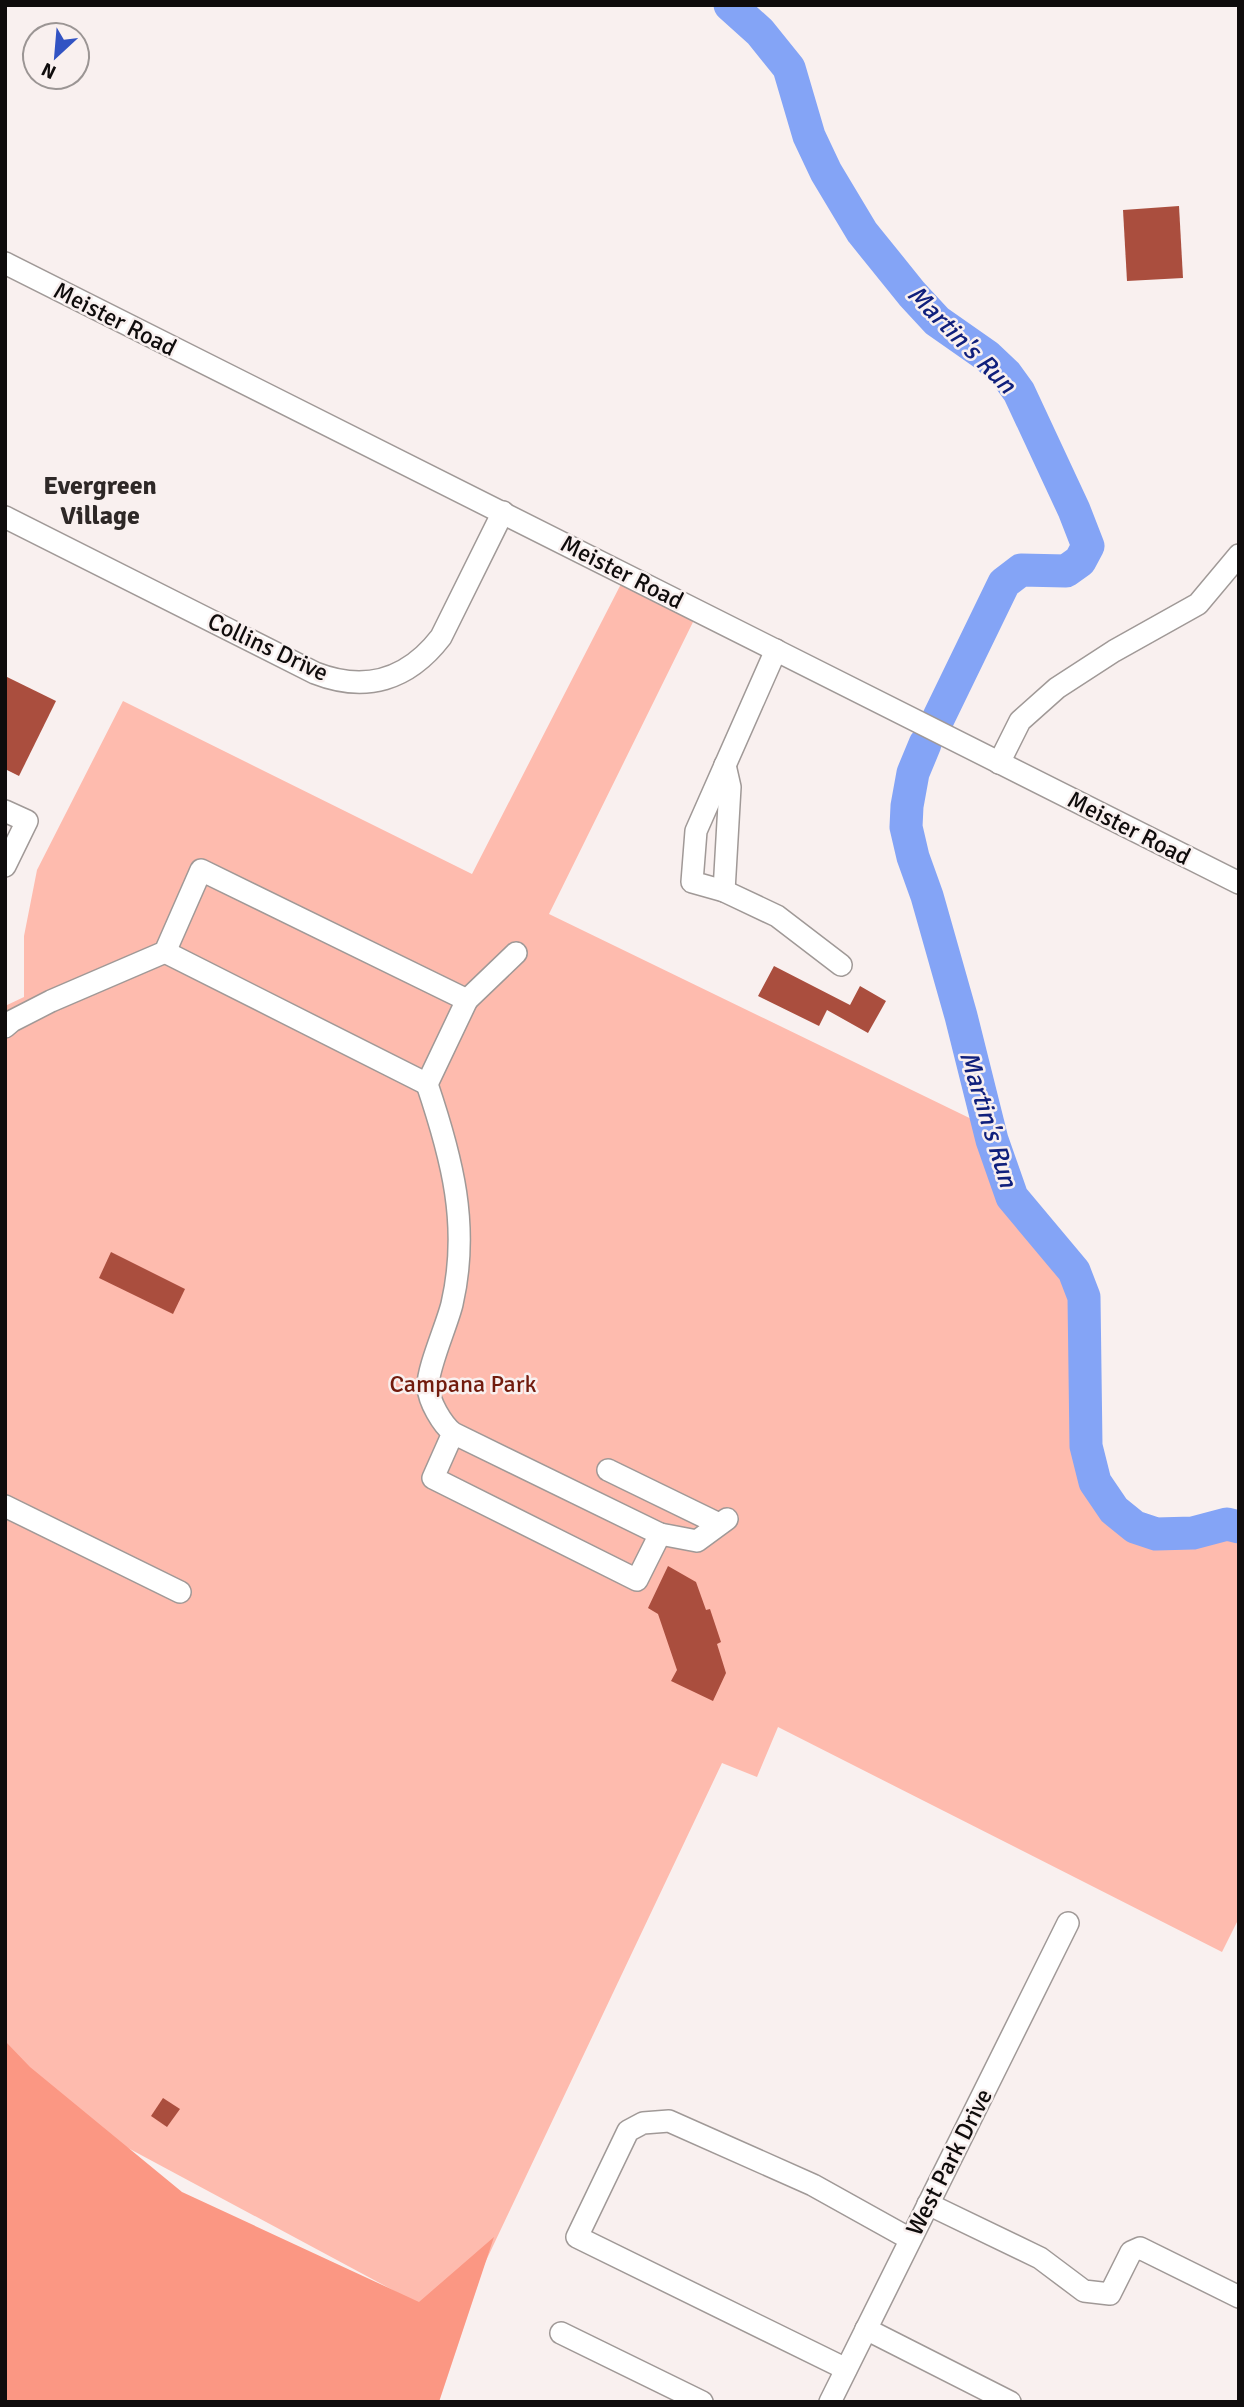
<svg xmlns="http://www.w3.org/2000/svg" width="1244" height="2407" font-family="Signika,sans-serif">
<style>
.green{fill:#febbae}
.forest{fill:#fb9783}
.lines{fill:none;stroke-linecap:round;stroke-linejoin:round}
.river{stroke:#84a4f6;stroke-width:33}
.building{fill:#aa4e3e}
.minor-casing{stroke:#a09997;stroke-width:24}
.minor{stroke:#fff;stroke-width:21}
.labels{text-anchor:middle;stroke-width:5;stroke-linejoin:round;paint-order:stroke}
.street-label{font-size:24px;fill:#0f0c0c;stroke:#f9f0ef}
.park-label{font-size:24px;fill:#721b0d;stroke:#f9f0ef}
.water-label{font-size:26px;font-style:italic;fill:#10207c;stroke:#f9f0ef}
.neighbourhood-label{font-size:26px;font-weight:bold;fill:#2e2827;stroke:#f9f0ef}
</style>
<rect width="100%" height="100%" fill="#f9f0ef"/>
<polygon class="green" points="621,584 694,620 549,914 988,1127 1012,1197 1074,1271 1084,1297 1086,1446 1095,1482 1114,1510 1135,1527 1156,1534 1193,1533 1227,1524 1239,1527 1239,1918 1222,1952 778,1727 757,1777 722,1763 456,2324 5,2082 5,1006 24,997 24,936 37,870 123,701 472,874"/>
<polygon class="forest" points="5,2041 30,2067 182,2192 419,2302 494,2237 439,2402 5,2402"/>
<g class="lines">
<g class="river">
<polyline points="730,5 760,32 789,68 809,136 826,172 862,232 912,294 937,321 987,356 1006,374 1019,392 1074,510 1088,546 1080,561 1066,571 1021,570 1004,583 938,719"/>
<polyline points="925,744 913,773 907,806 906,827 913,857 927,896 961,1016 992,1140 1012,1197 1074,1271 1084,1297 1086,1446 1095,1482 1114,1510 1135,1527 1156,1534 1193,1533 1227,1524 1239,1527"/>
</g>
</g>
<g class="building">
<polygon points="1179,206 1183,278 1127,281 1123,210"/>
<polygon points="5,676 56,701 19,776 5,769"/>
<polygon points="774,966 850,1005 860,986 886,1001 868,1033 827,1010 819,1026 758,996"/>
<polygon points="111,1252 185,1289 173,1314 99,1278"/>
<polygon points="668,1566 696,1582 706,1610 710,1609 721,1642 717,1644 726,1673 713,1701 671,1681 677,1670 658,1614 648,1608"/>
<polygon points="163,2098 180,2109 167,2127 151,2116"/>
</g>
<g class="lines">
<defs>
<g id="minor">
<polyline points="5,263 1239,883"/>
<path d="M5,517L315,673C366,693 408,680 441,637L503,512"/>
<polyline points="776,650 696,831 692,882 724,891 777,916 841,965"/>
<polyline points="999,763 1020,721 1057,688 1114,651 1198,604 1239,555"/>
<polyline points="5,811 27,821 5,866"/>
<polyline points="724,891 730,787 725,765"/>
<polyline points="165,952 427,1084 467,1000"/>
<polyline points="5,1027 12,1021 51,1001 165,952 201,870 467,1000 516,953"/>
<path d="M427,1084C452,1158 470,1226 452,1304C447,1325 427,1369 428,1387C429,1402 442,1424 453,1433L433,1478L637,1580L660,1534L453,1433"/>
<polyline points="608,1470 719,1524"/>
<polyline points="5,1506 180,1592"/>
<polyline points="660,1534 697,1541 727,1519"/>
<polyline points="928,2204 1040,2258 1084,2291 1110,2294 1131,2252 1140,2248 1239,2297"/>
<polyline points="866,2329 1010,2402"/>
<polyline points="561,2333 702,2402"/>
<polyline points="846,2369 577,2237 628,2131 643,2123 669,2121 813,2185 910,2239"/>
<polyline points="830,2402 1068,1923"/>
</g>
</defs>
<use href="#minor" class="minor-casing"/>
<use href="#minor" class="minor"/>
</g>
<g class="labels">
<g class="street-label">
<text transform="translate(115 319) rotate(27)" y="8">Meister Road</text>
<text transform="translate(622 572) rotate(27)" y="8">Meister Road</text>
<text transform="translate(268 647) rotate(25)" y="8">Collins Drive</text>
<text transform="translate(1129 828) rotate(27)" y="8">Meister Road</text>
<text transform="translate(949 2162) rotate(-63)" y="8">West Park Drive</text>
</g>
<g class="park-label">
<text x="463" y="1392">Campana Park</text>
</g>
<g class="water-label">
<text transform="translate(962 339) rotate(45)" y="9">Martin's Run</text>
<text transform="translate(989 1119) rotate(73)" y="9">Martin's Run</text>
</g>
<g class="neighbourhood-label">
<text x="100" y="494">Evergreen<tspan x="100" dy="30">Village</tspan></text>
</g>
</g>
<rect width="1244" height="2407" fill="none" stroke="#0f0c0c" stroke-width="14"/>
<g transform="translate(56 56) rotate(206)"><circle r="33" fill="#f9f0ef" stroke="#9b9594" stroke-width="2"/>
<path d="M0-5L12 26L0 18L-12 26Z" fill="#3253c3"/>
<text y="-10" font-size="19" font-weight="bold" text-anchor="middle" fill="#0f0c0c">N</text>
</g>
</svg>
